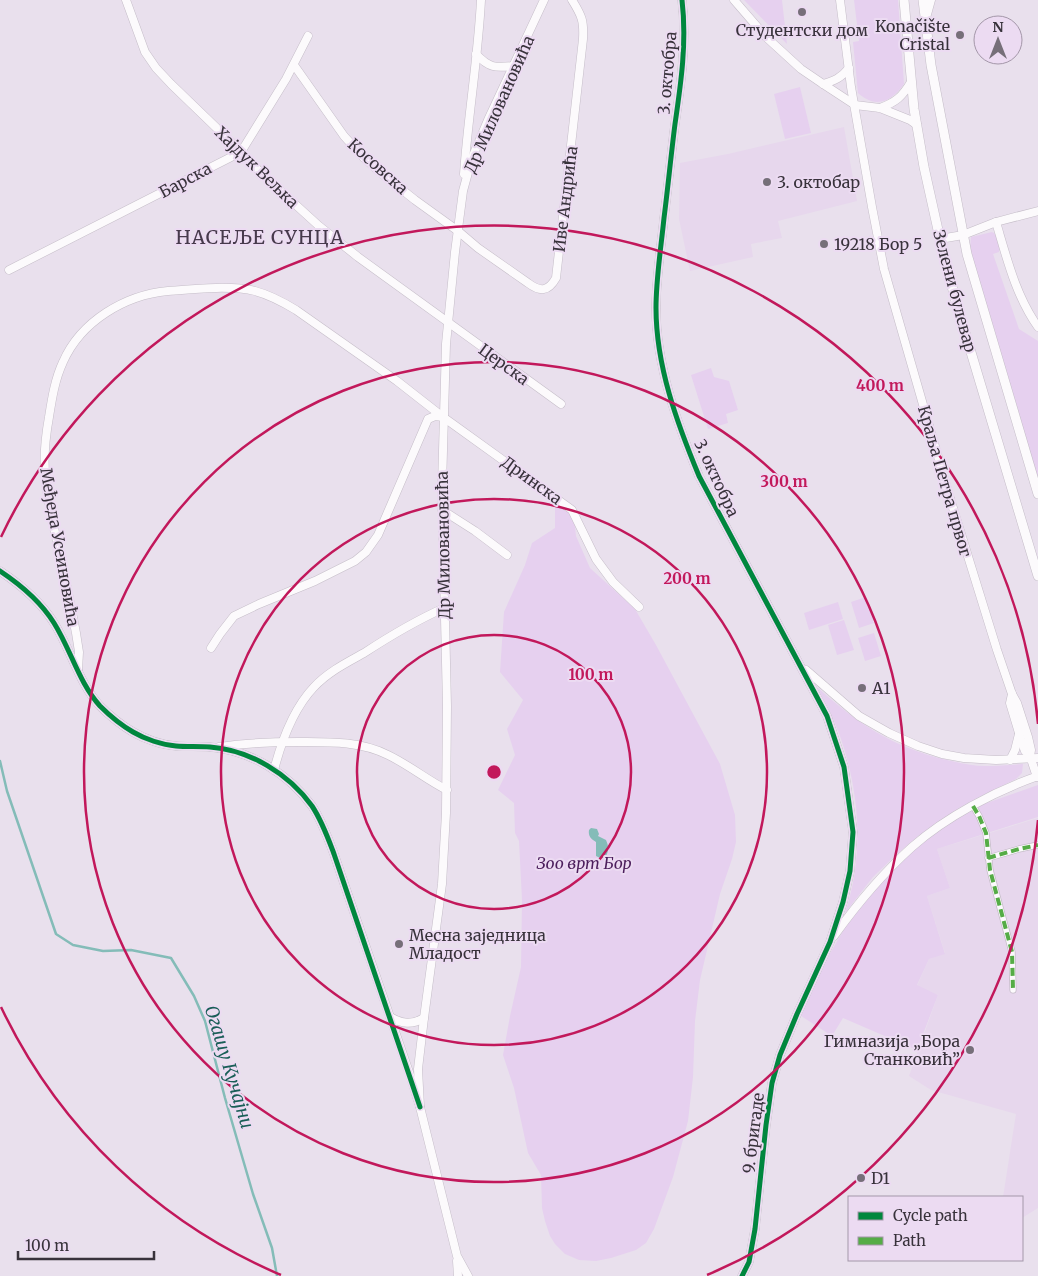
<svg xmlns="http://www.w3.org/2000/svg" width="1038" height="1276" font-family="Merriweather,serif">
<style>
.built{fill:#e7d7ed}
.green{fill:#e6d0ef}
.water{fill:#84bcb8}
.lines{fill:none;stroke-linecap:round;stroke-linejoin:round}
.stream{stroke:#84bcb8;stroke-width:2.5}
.pedestrian-casing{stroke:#c5bdc8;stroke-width:7}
.minor-casing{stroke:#c5bdc8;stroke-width:9}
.tertiary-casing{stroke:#c5bdc8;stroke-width:10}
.pedestrian{stroke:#fcfafc;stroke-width:5.5}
.minor{stroke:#fcfafc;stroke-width:8}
.tertiary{stroke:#fcfafc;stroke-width:9}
.quiet{stroke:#55ac46;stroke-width:4;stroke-dasharray:8 4;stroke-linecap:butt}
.cycleway-casing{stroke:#ecdbf2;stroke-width:8}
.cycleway{stroke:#00873e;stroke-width:5}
.ring{fill:none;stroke:#c2185b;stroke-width:2.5}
.poi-dot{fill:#766f79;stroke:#ecdbf2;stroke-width:2}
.labels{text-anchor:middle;stroke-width:4;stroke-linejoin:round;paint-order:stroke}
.poi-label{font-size:16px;fill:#38323b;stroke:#ecdbf2;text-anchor:start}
.street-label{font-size:16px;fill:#38323b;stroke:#ecdbf2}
.park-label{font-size:16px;font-style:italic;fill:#4c1e5c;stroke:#ecdbf2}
.water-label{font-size:18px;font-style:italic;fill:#195e57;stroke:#ecdbf2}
.quarter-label{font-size:19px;letter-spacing:1px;fill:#473a4c;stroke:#ecdbf2}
.centre{fill:#c2185b;stroke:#ecdbf2;stroke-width:2.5}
.ring-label{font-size:15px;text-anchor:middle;font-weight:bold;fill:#c2185b;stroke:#ecdbf2;stroke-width:4;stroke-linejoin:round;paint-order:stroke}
</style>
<rect width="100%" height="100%" fill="#e9e0ed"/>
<g class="built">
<polygon points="844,127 857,201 778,221 782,238 751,244 753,257 690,271 679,219 680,163 728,154"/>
<polygon points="1038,818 1038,1208 1022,1218 1022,1197 1003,1197 1016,1114 931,1090 909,1076 938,995 917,986 929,959 945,953 927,896 950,888 937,849"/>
</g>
<g class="green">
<polygon points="744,0 782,0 787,44"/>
<path d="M854,0H898L904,84C891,102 876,109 858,93L853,42L859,41Z"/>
<polygon points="800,87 811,133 785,139 774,94"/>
<path d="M992,232C1000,236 1000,244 999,252L993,254L1019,329L1038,341V478L971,258L970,248L971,237Z"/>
<polygon points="711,368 714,377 729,381 738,410 726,414 728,423 708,429 691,375"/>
<polygon points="555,498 574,518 576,536 590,568 635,609 656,645 720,764 735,815 736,842 732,859 720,894 700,980 695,1021 693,1077 688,1121 673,1177 654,1229 646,1243 636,1250 611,1258 596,1261 579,1260 565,1254 555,1244 550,1236 545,1221 542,1208 541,1175 528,1153 514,1088 503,1055 510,1016 521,967 522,900 519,841 515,833 514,803 498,790 515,755 507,729 523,700 500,672 504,612 525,565 532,543 555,528"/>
<polygon points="866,597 874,623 859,628 851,602"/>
<polygon points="838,602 843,619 809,630 804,613"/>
<polygon points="844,620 854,650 837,655 828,625"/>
<polygon points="874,633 881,656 865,661 858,638"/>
<path d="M817,687C858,724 892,747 947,760C959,763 972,766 985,766C998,766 1011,765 1023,764L1022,773L1016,779L975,799L959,808L918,836L896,855L873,877L845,913C864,856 860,795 841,739C835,721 825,704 817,687Z"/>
<polygon points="1038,785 1038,817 937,849 950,888 927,896 945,954 929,959 917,985 938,995 917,1050 843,1018 832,1036 798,1014 820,970 852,916 871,893 916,848 947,825 973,810 984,804"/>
</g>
<path class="water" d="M591,828L597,829L599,834L598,836L606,840C609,847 609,851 605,858H600L596,856V842C591,839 588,836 589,830Z"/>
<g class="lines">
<polyline class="stream" points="0,761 7,791 56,934 73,945 103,951 131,950 171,958 194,996 205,1021 225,1098 253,1194 272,1248 277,1276"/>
<defs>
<g id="pedestrian">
<polyline points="973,806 979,816 986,833 990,870 1012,952 1013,990"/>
<polyline points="988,858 1019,849 1038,845"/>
</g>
<g id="minor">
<polyline points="126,0 145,52 156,68 171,84 227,138 263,175 319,226 358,257 561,404"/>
<path d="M682,0C687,42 681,83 675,124C671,155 668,187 664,218C661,248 656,278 656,308C656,366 677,423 699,476L827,716L844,767L853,832L850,871L843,902L830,942L797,1014L780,1055L772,1083L766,1125L755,1229L749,1262L742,1276"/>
<polyline points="734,0 766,37 801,69 823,84 855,105 880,108 910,120 917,125"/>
<polyline points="840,0 851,87 872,207 884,269 949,495 997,650 1012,694 1017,703 1028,737 1031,750 1030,756 1037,777"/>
<polyline points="926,18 931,0"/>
<path d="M476,54C489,68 495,68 514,66"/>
<path d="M294,65L344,136L364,158L381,173L415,200L458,231L478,248L528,283C540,292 548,292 556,278L583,39C584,21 582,16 572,0"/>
<path d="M823,84C834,81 841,78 849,68"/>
<path d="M880,108C896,102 902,97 911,82"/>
<path d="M464,174C468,116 478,58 481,0"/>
<path d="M996,222C1007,259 1016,296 1038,327"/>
<polyline points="940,239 963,235 996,222 1038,211"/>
<polyline points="9,270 241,152 286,79 308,36"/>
<polyline points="442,510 475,531 507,555"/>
<path d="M0,571C21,585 41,602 54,623C71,650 79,683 100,706C110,716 121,725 133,732C145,739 162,745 176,746C187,747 199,746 210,747C250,750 289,774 312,806C322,821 328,838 334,854L411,1078L420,1107L457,1256L468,1276"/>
<polyline points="211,648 220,634 234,616 259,604 315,581 355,561 366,552 378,535 428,419 435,416 443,417"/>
<path d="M78,670L79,652L76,633C71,607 66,581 60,555C55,532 49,508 46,484C43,462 45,439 49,417C52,398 55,379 63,362C81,321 125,295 168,291C193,289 231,285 255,291C270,295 283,302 296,310L397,381L443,417L572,510L596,559L613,582L639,607"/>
<polyline points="806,670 859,716 889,733 918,746 942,754 964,758 996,760 1038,758"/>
<polyline points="1012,694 1010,703 1022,743 1025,751 1030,756"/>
<path d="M219,747C245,743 272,742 299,742C329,742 360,741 388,755C409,765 427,780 447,790"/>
<polyline points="1010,760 1015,750 1019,734"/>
<path d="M274,770C281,743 294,708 314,687C328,672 346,663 364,653C390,636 415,621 444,608"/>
<path d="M834,936C857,904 882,874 912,847C946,817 995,791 1038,776"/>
<path d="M390,1017C402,1024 412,1025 424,1018"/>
<polyline points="420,1107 418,1069 424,1018 442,884 446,813 447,706 442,486 446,344 455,252 463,191 472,158 488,120 544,0"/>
<polyline points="457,1261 458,1276"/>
</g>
<g id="tertiary">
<polyline points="904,0 914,109 924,167 940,239 956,302 1038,576"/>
<polyline points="923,0 931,65 967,254 1038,494"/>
</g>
</defs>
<use href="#pedestrian" class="pedestrian-casing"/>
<use href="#minor" class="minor-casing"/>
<use href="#tertiary" class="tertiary-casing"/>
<use href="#pedestrian" class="pedestrian"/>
<use href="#minor" class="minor"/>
<use href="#tertiary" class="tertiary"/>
<g class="quiet">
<polyline points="973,806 979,816 986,833 990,870 1012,952 1013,990"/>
<polyline points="988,858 1019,849 1038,845"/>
</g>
<defs>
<g id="cycleway">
<path d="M682,0C687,42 681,83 675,124C671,155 668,187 664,218C661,248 656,278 656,308C656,366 677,423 699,476L827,716L844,767L853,832L850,871L843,902L830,942L797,1014L780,1055L772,1083L766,1125L755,1229L749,1262L742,1276"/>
<path d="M0,571C21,585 41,602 54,623C71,650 79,683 100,706C110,716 121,725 133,732C145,739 162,745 176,746C187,747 199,746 210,747C250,750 289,774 312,806C322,821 328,838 334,854L420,1107"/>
</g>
</defs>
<use href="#cycleway" class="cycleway-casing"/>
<use href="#cycleway" class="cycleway"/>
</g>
<g class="ring">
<circle cx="494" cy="772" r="137"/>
<circle cx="494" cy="772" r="273"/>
<circle cx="494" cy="772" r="410"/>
<path d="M1038 820A546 546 0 0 1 707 1275M281 1275A546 546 0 0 1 1 1007M1 537A546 546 0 0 1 1038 724"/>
</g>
<g class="poi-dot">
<circle cx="802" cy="12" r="5"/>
<circle cx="960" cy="35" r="5"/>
<circle cx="767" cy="182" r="5"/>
<circle cx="824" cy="244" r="5"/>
<circle cx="862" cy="688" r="5"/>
<circle cx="399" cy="944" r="5"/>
<circle cx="970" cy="1050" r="5"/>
<circle cx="861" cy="1178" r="5"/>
</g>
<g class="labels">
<g class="poi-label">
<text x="950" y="32" text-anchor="end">Konačište<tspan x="950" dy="18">Cristal</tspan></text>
<text x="802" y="36" text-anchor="middle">Студентски дом</text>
<text x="777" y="188">3. октобар</text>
<text x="834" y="250">19218 Бор 5</text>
<text x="872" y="694">A1</text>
<text x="409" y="941">Месна заједница<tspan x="409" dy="18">Младост</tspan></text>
<text x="960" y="1047" text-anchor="end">Гимназија „Бора<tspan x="960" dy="18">Станковић”</tspan></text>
<text x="871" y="1184">D1</text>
</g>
<g class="street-label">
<text transform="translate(667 73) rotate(-85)" y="6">3. октобра</text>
<text transform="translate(499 104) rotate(-66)" y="6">Др Миловановића</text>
<text transform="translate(378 166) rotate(42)" y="6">Косовска</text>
<text transform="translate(257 167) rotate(44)" y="6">Хајдук Вељка</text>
<text transform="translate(185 180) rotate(-28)" y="6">Барска</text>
<text transform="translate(565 199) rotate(-83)" y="6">Иве Андрића</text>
<text transform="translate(955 291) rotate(75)" y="6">Зелени булевар</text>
<text transform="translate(504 364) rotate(36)" y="6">Церска</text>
<text transform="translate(717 478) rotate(65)" y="6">3. октобра</text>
<text transform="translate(532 480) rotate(36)" y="6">Дринска</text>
<text transform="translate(945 481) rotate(74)" y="6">Краља Петра првог</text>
<text transform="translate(443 545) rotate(-91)" y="6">Др Миловановића</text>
<text transform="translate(60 547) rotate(80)" y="6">Међеда Усеиновића</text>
<text transform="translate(753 1133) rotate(-83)" y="6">9. бригаде</text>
</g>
<g class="park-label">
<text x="584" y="869">Зоо врт Бор</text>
</g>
<g class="water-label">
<text transform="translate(229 1067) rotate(73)" y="6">Огашу Кучајни</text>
</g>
<g class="quarter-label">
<text x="260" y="244">НАСЕЉЕ СУНЦА</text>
</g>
</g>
<circle cx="494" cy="772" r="8" class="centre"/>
<g class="ring-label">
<text x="880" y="391">400 m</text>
<text x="784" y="487">300 m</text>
<text x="687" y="584">200 m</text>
<text x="591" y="680">100 m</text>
</g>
<rect x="848" y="1196" width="175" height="65" fill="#ecdbf2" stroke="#a497a9"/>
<rect x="858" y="1212" width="25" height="8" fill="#00873e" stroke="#a497a9"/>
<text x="893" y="1221" font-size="15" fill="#38323b">Cycle path</text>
<rect x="858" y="1237" width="25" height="8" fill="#55ac46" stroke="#a497a9"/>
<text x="893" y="1246" font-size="15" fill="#38323b">Path</text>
<g transform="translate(998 40)"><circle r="24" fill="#ecdbf2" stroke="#a497a9"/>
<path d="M0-4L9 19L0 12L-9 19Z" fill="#766f79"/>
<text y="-8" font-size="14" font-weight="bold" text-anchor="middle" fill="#38323b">N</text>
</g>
<path d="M18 1251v8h136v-8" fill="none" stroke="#38323b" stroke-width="2.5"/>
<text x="25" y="1251" font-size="15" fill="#38323b" stroke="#ecdbf2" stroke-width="4" paint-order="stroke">100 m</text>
</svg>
